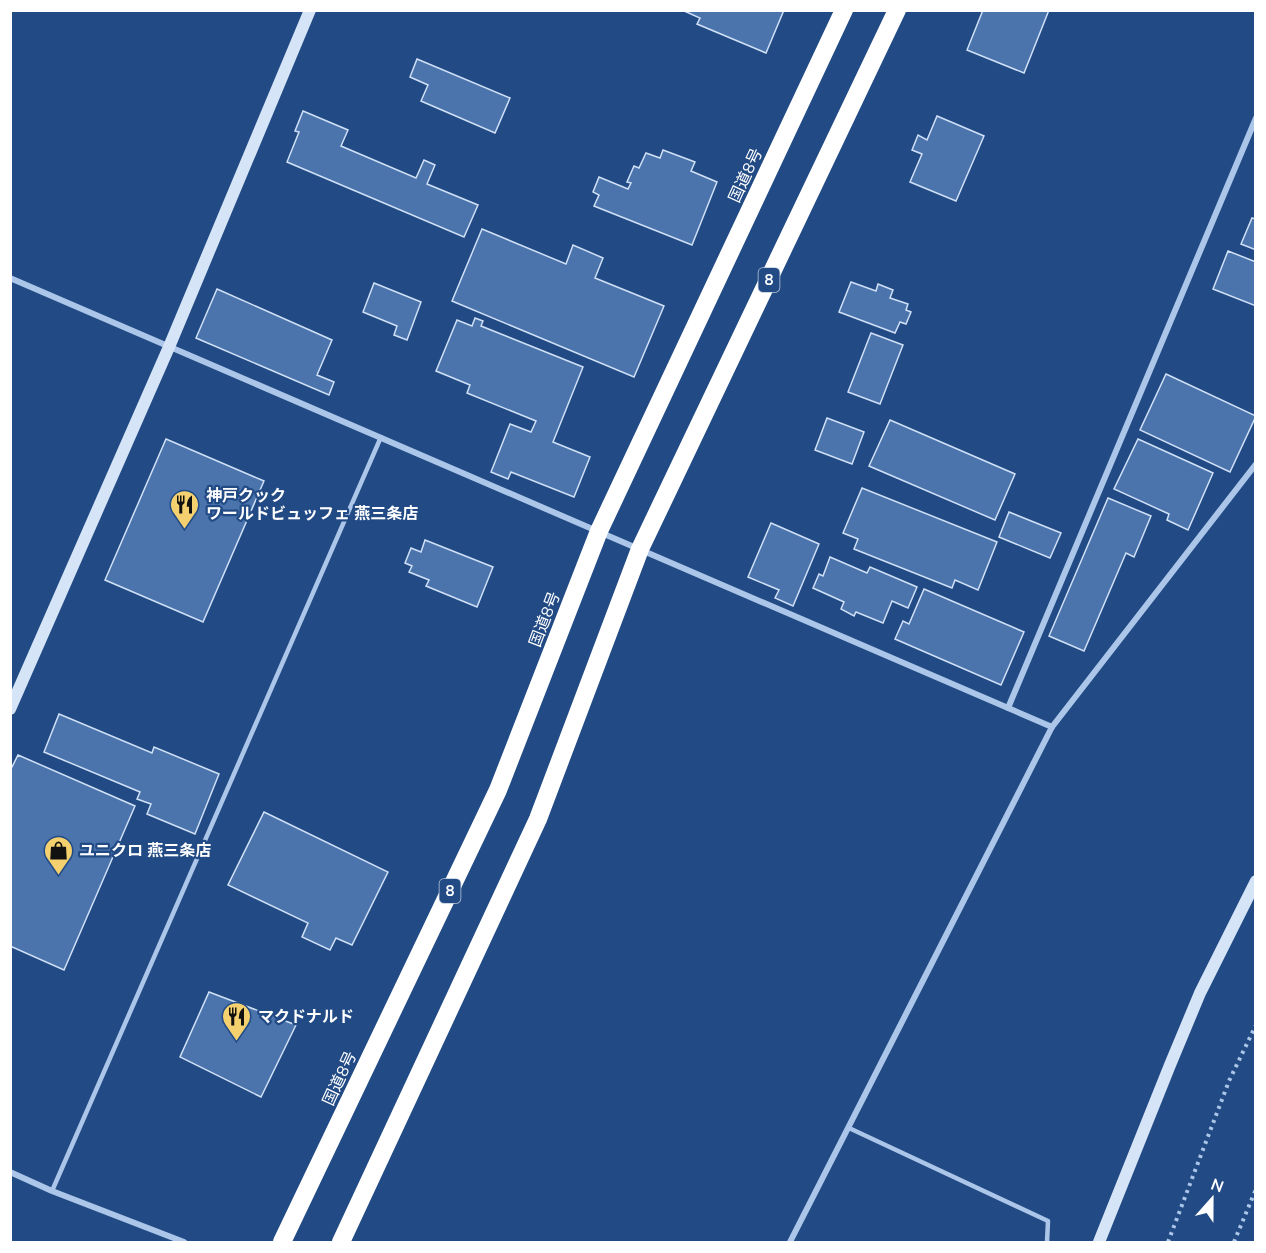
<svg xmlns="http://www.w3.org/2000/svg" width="1266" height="1253" font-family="'Nunito Sans','Noto Sans JP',sans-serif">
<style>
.building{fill:#4b74ad;stroke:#d0e0f7;stroke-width:1.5}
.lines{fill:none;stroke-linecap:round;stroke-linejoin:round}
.path{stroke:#acc6e9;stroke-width:4;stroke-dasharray:3 4.5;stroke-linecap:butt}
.lane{stroke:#acc6e9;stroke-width:4.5}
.street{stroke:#acc6e9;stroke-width:6}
.secondary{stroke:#d6e4f7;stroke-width:12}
.highway{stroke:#fff;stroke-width:18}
.labels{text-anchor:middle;stroke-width:4.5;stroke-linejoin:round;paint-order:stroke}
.shield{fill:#224b85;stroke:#bdc9da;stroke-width:1.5}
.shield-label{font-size:15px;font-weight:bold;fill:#fff}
.street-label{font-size:16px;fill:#fff;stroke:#224b85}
.poi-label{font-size:16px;font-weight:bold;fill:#fff;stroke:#224b85;text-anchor:start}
</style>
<rect width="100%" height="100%" fill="#224b85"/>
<g class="building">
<polygon points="682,10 784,10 766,53 697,24 700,18"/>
<polygon points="983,10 1049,10 1024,73 967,50"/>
<polygon points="417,59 510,98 495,133 421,101 428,85 410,77"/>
<polygon points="303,111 348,130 341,146 416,178 424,160 435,165 427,184 478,205 464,237 287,162 299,132 295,131"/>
<polygon points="937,116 984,136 956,201 910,182 922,154 912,150 918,135 927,140"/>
<polygon points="663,150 695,162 691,171 717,182 692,245 594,206 599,195 593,192 599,177 628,189 631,183 627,182 634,166 639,168 646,153 660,158"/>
<polygon points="1252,218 1256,219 1256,250 1241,244"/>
<polygon points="482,229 566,264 573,245 603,258 595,278 664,306 634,377 452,301"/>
<polygon points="1228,251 1256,262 1256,306 1213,289"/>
<polygon points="851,282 876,291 878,284 893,290 890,298 908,304 906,310 911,312 906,324 900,322 895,333 839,312"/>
<polygon points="374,283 421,302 407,340 394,335 397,326 363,312"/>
<polygon points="217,289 332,340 317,375 334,382 329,395 196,338"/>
<polygon points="475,318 483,321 481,326 583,367 553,442 590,457 574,497 511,472 508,479 491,472 510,424 531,432 536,421 467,393 470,385 436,371 457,320 472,326"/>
<polygon points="871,333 903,345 880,404 848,392"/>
<polygon points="1166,374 1256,416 1230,472 1140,430"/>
<polygon points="827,418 864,432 852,464 815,450"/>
<polygon points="890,420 1015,474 995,520 869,466"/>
<polygon points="166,439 264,481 203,622 105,580"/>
<polygon points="1138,439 1213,473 1188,530 1167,520 1169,514 1114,489"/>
<polygon points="862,488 997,542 978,590 955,580 952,588 854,549 858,539 843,533"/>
<polygon points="1108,498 1151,516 1134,557 1126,553 1084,651 1049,636"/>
<polygon points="1009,512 1061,533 1050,558 999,537"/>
<polygon points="771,523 819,544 793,606 775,598 779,590 748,577"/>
<polygon points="425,540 493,567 477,607 426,586 429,580 409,572 412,566 405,563 411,548 421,552"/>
<polygon points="830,557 867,573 870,567 917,587 908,608 892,601 883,623 856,612 854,616 841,609 844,602 813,588 819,574 823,576"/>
<polygon points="924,589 1024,632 1001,685 895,639 903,621 909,624"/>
<polygon points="59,714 152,753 154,747 219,774 195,834 147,814 151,804 137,799 140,792 44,752"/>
<polygon points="18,755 135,806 64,970 10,946 10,771"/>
<polygon points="264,812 388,872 352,945 336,938 330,950 302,937 308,923 228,885"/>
<polygon points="209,992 296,1025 261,1097 180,1057"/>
</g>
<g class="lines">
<g class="path">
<polyline points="1168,1242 1229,1081 1256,1025"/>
<polyline points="1234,1242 1256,1189"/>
</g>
<g class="lane">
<polyline points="849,1128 1048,1221 1047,1242"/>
<polyline points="52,1191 381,437"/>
</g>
<g class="street">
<polyline points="10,278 1052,727"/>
<polyline points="1008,708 1256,118"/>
<polyline points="10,1172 52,1191 184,1242"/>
<polyline points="790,1242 1052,727 1256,464"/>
</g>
<g class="secondary">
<polyline points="10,709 169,347 310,10"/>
<polyline points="1099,1242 1170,1065 1200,993 1256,881"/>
</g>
<g class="highway">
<polyline points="282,1242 498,790 599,531 844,10"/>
<polyline points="341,1242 538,819 640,549 897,10"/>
</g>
</g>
<defs>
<symbol id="restaurant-pin" viewBox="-11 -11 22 30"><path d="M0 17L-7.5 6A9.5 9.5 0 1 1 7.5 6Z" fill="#f4d16e" stroke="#224b85"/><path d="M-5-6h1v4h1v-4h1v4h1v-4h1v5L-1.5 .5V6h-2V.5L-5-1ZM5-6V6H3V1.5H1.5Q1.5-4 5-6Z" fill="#111"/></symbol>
<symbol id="shop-pin" viewBox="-11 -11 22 30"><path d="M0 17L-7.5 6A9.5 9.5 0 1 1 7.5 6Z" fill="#f4d16e" stroke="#224b85"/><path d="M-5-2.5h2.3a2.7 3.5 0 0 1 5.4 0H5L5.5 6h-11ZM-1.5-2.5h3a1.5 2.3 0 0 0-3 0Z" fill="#111"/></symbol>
</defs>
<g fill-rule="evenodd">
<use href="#restaurant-pin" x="168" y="488" width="33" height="45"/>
<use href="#shop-pin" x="42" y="834" width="33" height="45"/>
<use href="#restaurant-pin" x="220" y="1000" width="33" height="45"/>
</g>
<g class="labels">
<g class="shield">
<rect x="758.5" y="268" width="21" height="24" rx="4.5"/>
<rect x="439.5" y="879" width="21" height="24" rx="4.5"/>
</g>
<g class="shield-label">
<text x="769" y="285">8</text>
<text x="450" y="896">8</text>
</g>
<g class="street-label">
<text transform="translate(745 175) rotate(-65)" y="6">国道8号</text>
<text transform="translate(544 619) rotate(-69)" y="6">国道8号</text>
<text transform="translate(339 1078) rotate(-65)" y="6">国道8号</text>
</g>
<g class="poi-label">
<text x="206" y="501">神戸クック<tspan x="206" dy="18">ワールドビュッフェ 燕三条店</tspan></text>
<text x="79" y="856">ユニクロ 燕三条店</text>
<text x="258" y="1022">マクドナルド</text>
</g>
</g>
<rect width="1266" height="1253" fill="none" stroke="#ffffff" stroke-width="24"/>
<g transform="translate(1212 1199) rotate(21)" stroke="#224b85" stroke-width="4.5" paint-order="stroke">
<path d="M0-4.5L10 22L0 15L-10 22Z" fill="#ffffff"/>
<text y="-9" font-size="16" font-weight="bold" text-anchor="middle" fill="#ffffff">N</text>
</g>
</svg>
